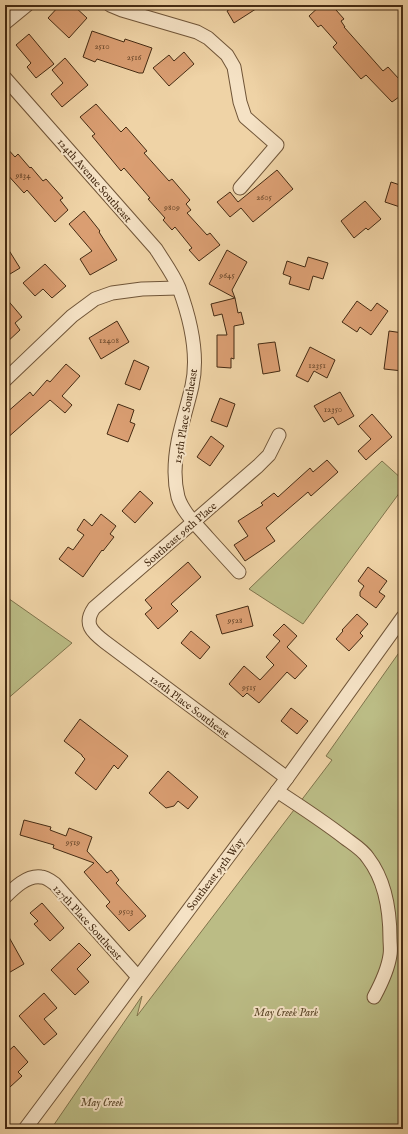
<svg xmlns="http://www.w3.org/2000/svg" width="408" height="1134" font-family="'IM FELL English',serif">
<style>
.green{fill:#bbbc85;stroke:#80744c}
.building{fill:#da9e72;stroke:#452b13}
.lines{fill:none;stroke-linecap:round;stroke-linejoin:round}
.minor-casing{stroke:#705538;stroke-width:15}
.minor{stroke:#f5e2c5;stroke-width:13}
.labels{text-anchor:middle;stroke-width:4;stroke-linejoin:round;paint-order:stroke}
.number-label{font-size:9px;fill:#6a482b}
.street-label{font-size:11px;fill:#452b13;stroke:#f5e2c5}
.park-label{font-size:11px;font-style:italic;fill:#5d482a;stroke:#f5e2c5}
</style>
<rect width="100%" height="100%" fill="#efd3a6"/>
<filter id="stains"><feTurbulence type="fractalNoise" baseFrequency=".005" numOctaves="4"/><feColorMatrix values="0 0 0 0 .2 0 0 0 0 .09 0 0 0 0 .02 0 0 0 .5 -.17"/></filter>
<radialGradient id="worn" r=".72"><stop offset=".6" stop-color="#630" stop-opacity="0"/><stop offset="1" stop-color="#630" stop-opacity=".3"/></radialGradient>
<g class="green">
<polygon points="382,461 403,480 403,488 303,624 249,589"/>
<polygon points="5,596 72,643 5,701"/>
<polygon points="403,647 403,1129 51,1129 142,996 137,1016 332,760 326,756"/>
</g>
<g class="building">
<polygon points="60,5 73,5 87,18 69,38 48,18"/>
<polygon points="236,5 262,5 234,23 227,11"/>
<polygon points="321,5 342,5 336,10 344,19 341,21 345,27 344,27 383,71 388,67 399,79 403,75 403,94 392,102 366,75 361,79 333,47 337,43 321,25 318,27 309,16"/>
<polygon points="92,31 124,42 125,39 152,48 143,73 139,73 97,59 95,62 83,57"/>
<polygon points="29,34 54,64 36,78 27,67 31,63 16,45"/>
<polygon points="184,52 194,64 169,86 153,68 169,55 174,61"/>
<polygon points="65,58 88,85 62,107 51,94 63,83 52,70"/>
<polygon points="96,104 121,132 126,127 147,151 144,153 169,181 172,179 190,200 186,204 191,210 187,213 207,235 210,233 220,245 199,261 189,250 192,248 175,227 172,230 163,220 165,218 148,199 150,198 124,168 121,171 92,136 95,134 80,117"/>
<polygon points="5,146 15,157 18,154 30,168 31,167 43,181 46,179 63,198 60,200 68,210 55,222 27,190 24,193 5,172"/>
<polygon points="277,170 293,189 253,222 241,208 230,217 217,202 230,192 238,202"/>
<polygon points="391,182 403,186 403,208 385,202"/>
<polygon points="365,201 381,219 368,230 366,228 354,238 341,221"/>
<polygon points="84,211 100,231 99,232 117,260 90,275 80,259 92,251 69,224"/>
<polygon points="5,244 20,268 5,277"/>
<polygon points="227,250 247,262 232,290 235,298 209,284"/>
<polygon points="308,257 328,263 323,279 313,276 309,290 289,284 291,277 283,274 287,261 305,267"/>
<polygon points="45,264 66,286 52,298 43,289 35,296 23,283"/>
<polygon points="5,297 22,317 15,323 20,330 5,344"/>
<polygon points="235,298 238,313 241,312 244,324 234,326 234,359 231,358 231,368 217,367 217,335 227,335 222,314 214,316 211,304"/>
<polygon points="357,301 371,311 377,303 388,311 371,335 360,327 357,332 342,322"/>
<polygon points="117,321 129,342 101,359 89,338"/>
<polygon points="389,331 403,333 403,371 384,369"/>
<polygon points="275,342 280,371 263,374 258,344"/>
<polygon points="310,347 335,360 327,378 314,371 308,382 296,376"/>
<polygon points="134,360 149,367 140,390 125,384"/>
<polygon points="66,364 80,376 62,396 72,405 65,413 50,400 5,440 5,414 30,392 33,396 47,380 50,382"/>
<polygon points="340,392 354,416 338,425 333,417 324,422 314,406"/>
<polygon points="220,398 235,404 227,427 211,421"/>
<polygon points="118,404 134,410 130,422 135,424 128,442 107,434"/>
<polygon points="372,414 392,437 366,460 358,451 371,439 359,426"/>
<polygon points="211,436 224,446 210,466 197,457"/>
<polygon points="327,460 338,472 311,496 308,492 266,528 275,541 245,561 234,545 248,536 238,521 263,505 261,503 274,493 278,497 310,468 313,472"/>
<polygon points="140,491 153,503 135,523 122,511"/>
<polygon points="101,514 116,526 110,534 114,537 103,551 102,550 83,577 59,559 68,547 73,550 84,535 77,530 84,519 92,526"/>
<polygon points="188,562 201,577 171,604 178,611 158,629 145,614 152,608 145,600"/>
<polygon points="368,567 387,581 379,592 385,596 376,608 360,596 360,592 364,586 358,581"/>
<polygon points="248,606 253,626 222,634 216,615"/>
<polygon points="357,614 368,624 360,633 363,636 349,651 336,639 343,631 342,630"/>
<polygon points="284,624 297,636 287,647 307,666 295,679 287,672 259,703 247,693 243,697 229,684 244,666 260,680 274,665 266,657 280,641 273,635"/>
<polygon points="191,631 210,647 200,659 181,643"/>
<polygon points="291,708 308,721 297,734 281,721"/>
<polygon points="80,719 128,756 118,769 114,765 96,790 75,773 85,759 82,756 82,755 64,741"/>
<polygon points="168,771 198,797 188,809 178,801 174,806 166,808 149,793"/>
<polygon points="24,820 51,827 50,830 66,836 69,828 92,837 87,851 107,873 111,870 119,880 116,883 146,916 129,931 106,906 110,902 84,872 94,863 53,848 54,845 20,835"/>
<polygon points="42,903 64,928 50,941 34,924 38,921 30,913"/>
<polygon points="5,930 24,964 5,975"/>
<polygon points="79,943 91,955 77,969 89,982 75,995 51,970"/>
<polygon points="44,993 57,1008 44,1019 57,1034 44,1045 19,1016"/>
<polygon points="14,1046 28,1062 18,1072 22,1076 10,1087 5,1082 5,1054"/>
</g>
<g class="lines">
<defs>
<g id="minor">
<polyline points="110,5 122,10 197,32 208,38 227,55 234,67 240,102 245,117 277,145 240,188"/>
<polyline points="5,23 27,5"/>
<path d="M5,78L156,249C164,262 173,274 179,288C190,318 199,355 192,386C185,417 175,440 175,472C175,480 176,489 178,497C183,513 197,525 208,538C218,549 228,560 239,572"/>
<polyline points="5,380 72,316 95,299 112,293 142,289 178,288"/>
<path d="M279,435L269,455L258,466L94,608C83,624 92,632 105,642L287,778"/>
<path d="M277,791C300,806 323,821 345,838C353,844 363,850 368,858C385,880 390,912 390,939C390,944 391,950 390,955C388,970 381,984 374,997"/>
<path d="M5,897C14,888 27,875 41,877C46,877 51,881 55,884L138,977"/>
<polyline points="25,1129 287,778 403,617"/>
</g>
</defs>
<use href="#minor" class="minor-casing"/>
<use href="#minor" class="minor"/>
</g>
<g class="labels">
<g class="number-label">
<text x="102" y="49">2510</text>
<text x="134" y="60">2516</text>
<text x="23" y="178">9834</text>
<text x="264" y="200">2605</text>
<text x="172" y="210">9809</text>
<text x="227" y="278">9645</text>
<text x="109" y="343">12408</text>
<text x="317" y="368">12351</text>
<text x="333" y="412">12350</text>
<text x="235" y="623">9528</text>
<text x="249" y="690">9515</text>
<text x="73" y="845">9519</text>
<text x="126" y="914">9503</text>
</g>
<g class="street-label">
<text transform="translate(95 180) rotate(49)" y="4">124th Avenue Southeast</text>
<text transform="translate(185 416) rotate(-80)" y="4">125th Place Southeast</text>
<text transform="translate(180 534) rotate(-41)" y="4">Southeast 96th Place</text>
<text transform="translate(190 706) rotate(37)" y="4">126th Place Southeast</text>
<text transform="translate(215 874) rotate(-53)" y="4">Southeast 95th Way</text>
<text transform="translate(88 922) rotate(48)" y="4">127th Place Southeast</text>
</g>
<g class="park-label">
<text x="286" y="1016">May Creek Park</text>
<text x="102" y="1106">May Creek</text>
</g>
</g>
<rect width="408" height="1134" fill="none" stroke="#efd3a6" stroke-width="20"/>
<rect x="6" y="6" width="396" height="1122" fill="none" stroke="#452b13" stroke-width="2"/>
<rect x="10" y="10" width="388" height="1114" fill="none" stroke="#452b13"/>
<rect width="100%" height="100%" filter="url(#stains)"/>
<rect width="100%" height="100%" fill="url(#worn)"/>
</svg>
